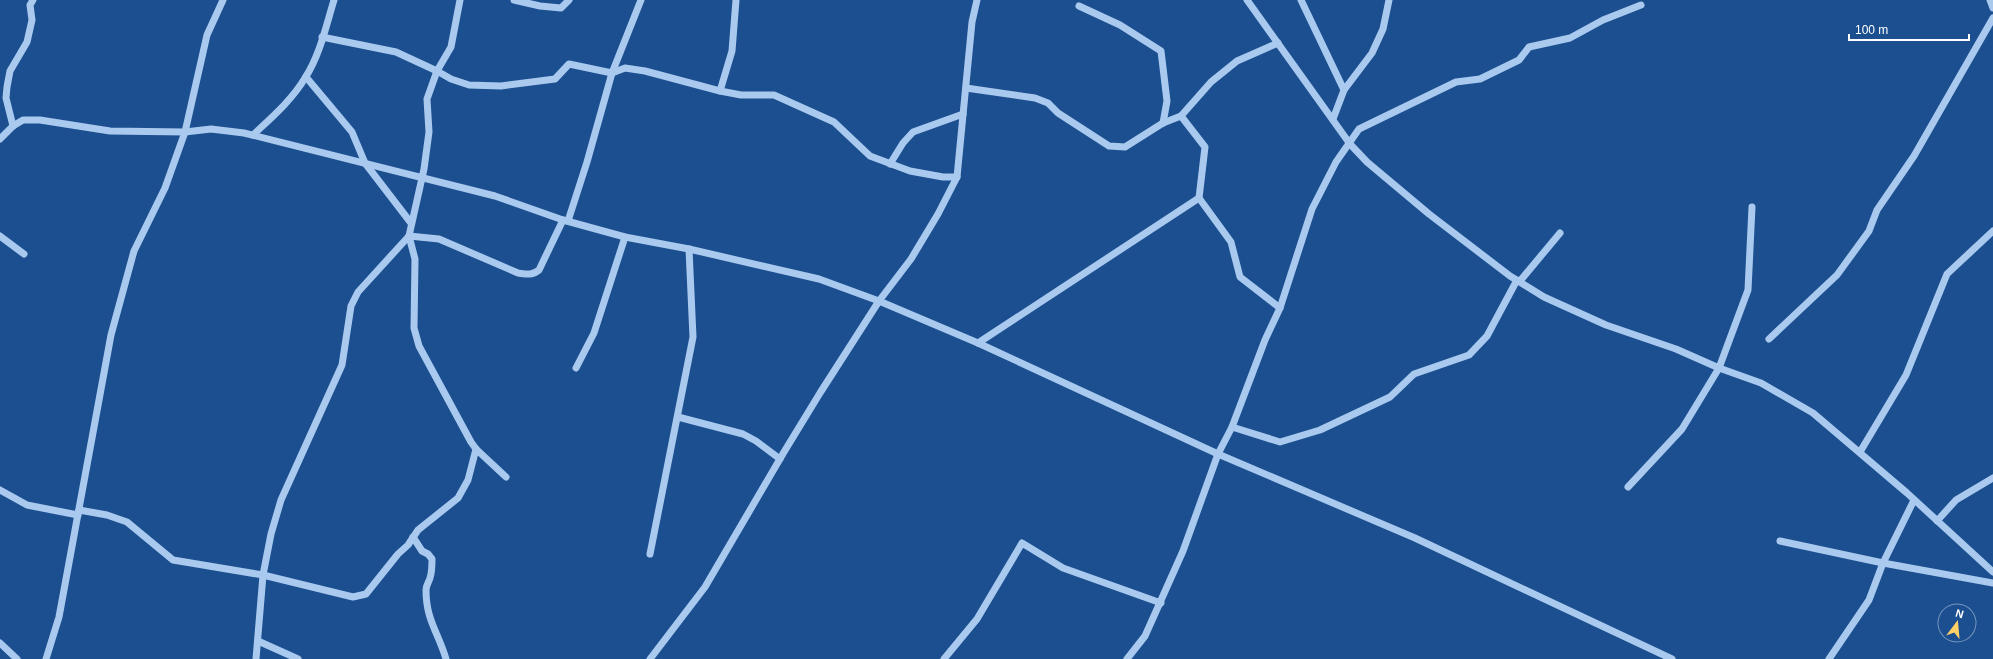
<svg xmlns="http://www.w3.org/2000/svg" width="1993" height="659" font-family="Helvetica,sans-serif">
<style>
.lines{fill:none;stroke-linecap:round;stroke-linejoin:round}
.minor{stroke:#a9c9ee;stroke-width:7}
</style>
<rect width="100%" height="100%" fill="#1b4f8f"/>
<g class="lines">
<g class="minor">
<polyline points="223,0 207,35 185,132 211,129 244,133 495,196 563,220 625,237 689,249 819,279 879,301 978,343 1218,454 1415,538 1672,659"/>
<polyline points="460,0 451,47 437,71 427,99 429,132 424,169 409,236 415,259 414,328 419,346 471,442 476,449 506,477"/>
<polyline points="514,0 540,6 561,8 569,0"/>
<polyline points="1247,0 1350,144 1367,162 1429,214 1510,276 1544,297 1606,325 1676,349 1719,368 1761,383 1813,413 1907,493 1993,572"/>
<polyline points="1301,0 1344,90"/>
<polyline points="1990,0 1993,8"/>
<polyline points="1079,6 1120,25 1161,51 1167,101 1163,123"/>
<polyline points="322,37 396,52 437,71 451,79 469,85 501,86 555,79 569,64 612,73 625,68 645,71 720,91 741,95 774,95 834,122 870,156 910,171 943,177 957,177"/>
<polyline points="306,77 352,132 365,163 411,223"/>
<polyline points="966,88 1035,98 1048,103 1058,113 1109,146 1125,147 1163,123 1181,116 1211,82 1237,61 1278,43"/>
<polyline points="720,91 732,51 736,0"/>
<polyline points="1181,116 1205,147 1199,198 1231,242 1240,277 1280,308"/>
<polyline points="1333,119 1344,90 1372,53 1383,29 1389,0"/>
<polyline points="13,126 6,98 7,87 10,71 27,42 32,20 30,5 33,0"/>
<path d="M253,135C271,118 292,100 305,78C320,55 326,26 334,0"/>
<polyline points="0,139 13,126 23,120 40,120 110,131 185,132 165,188 134,251 111,335 59,617 46,659"/>
<polyline points="890,164 903,143 913,132 963,114"/>
<polyline points="568,221 587,162 612,73 641,0"/>
<polyline points="0,236 24,254"/>
<path d="M409,236L439,239L518,273C526,274 532,276 539,270L563,220"/>
<polyline points="1769,339 1837,275 1869,231 1877,210 1914,156 1993,18"/>
<polyline points="978,343 1199,198"/>
<polyline points="576,368 594,333 625,237"/>
<polyline points="678,417 743,434 756,441 780,459"/>
<polyline points="1232,427 1280,442 1320,430 1390,397 1414,374 1469,355 1487,336 1517,280 1520,281 1560,233"/>
<polyline points="1860,452 1906,375 1947,274 1993,231"/>
<polyline points="1628,487 1682,429 1719,368 1748,290 1752,207"/>
<polyline points="0,490 27,505 78,515"/>
<polyline points="79,510 107,515 127,522 173,560 263,575 353,597 366,594 398,554 408,545 418,530 458,498 468,480 476,449"/>
<polyline points="1937,521 1956,500 1993,478"/>
<path d="M413,537L422,551L428,554L432,559C432,565 432,572 430,578C429,582 426,585 426,590C426,620 438,632 446,659"/>
<polyline points="1780,541 1883,563 1993,583"/>
<polyline points="650,554 693,337 689,249"/>
<polyline points="258,641 298,659"/>
<polyline points="0,643 17,659"/>
<polyline points="256,659 263,575 271,534 281,500 342,365 351,306 358,292 409,236"/>
<polyline points="650,659 705,587 784,452 820,393 879,301 911,259 938,214 957,177 972,22 977,0"/>
<polyline points="944,659 977,619 1022,543 1063,568 1161,603"/>
<polyline points="1127,659 1145,636 1183,551 1218,454 1232,427 1265,340 1280,308 1312,209 1336,162 1359,129 1456,82 1480,79 1519,60 1529,47 1570,38 1603,20 1641,5"/>
<polyline points="1829,659 1869,600 1883,563 1914,500"/>
</g>
</g>
<g transform="translate(1957 623) rotate(16)"><circle r="19" fill="#1b4f8f" stroke="#7695bc"/>
<path d="M0-3L7 15L0 10L-7 15Z" fill="#ffd166"/>
<text y="-6" font-size="11" font-weight="bold" text-anchor="middle" fill="#ffffff">N</text>
</g>
<path d="M1849 34v6h120v-6" fill="none" stroke="#ffffff" stroke-width="2"/>
<text x="1855" y="34" font-size="12" fill="#ffffff" stroke="#1b4f8f" stroke-width="3" paint-order="stroke">100 m</text>
</svg>
